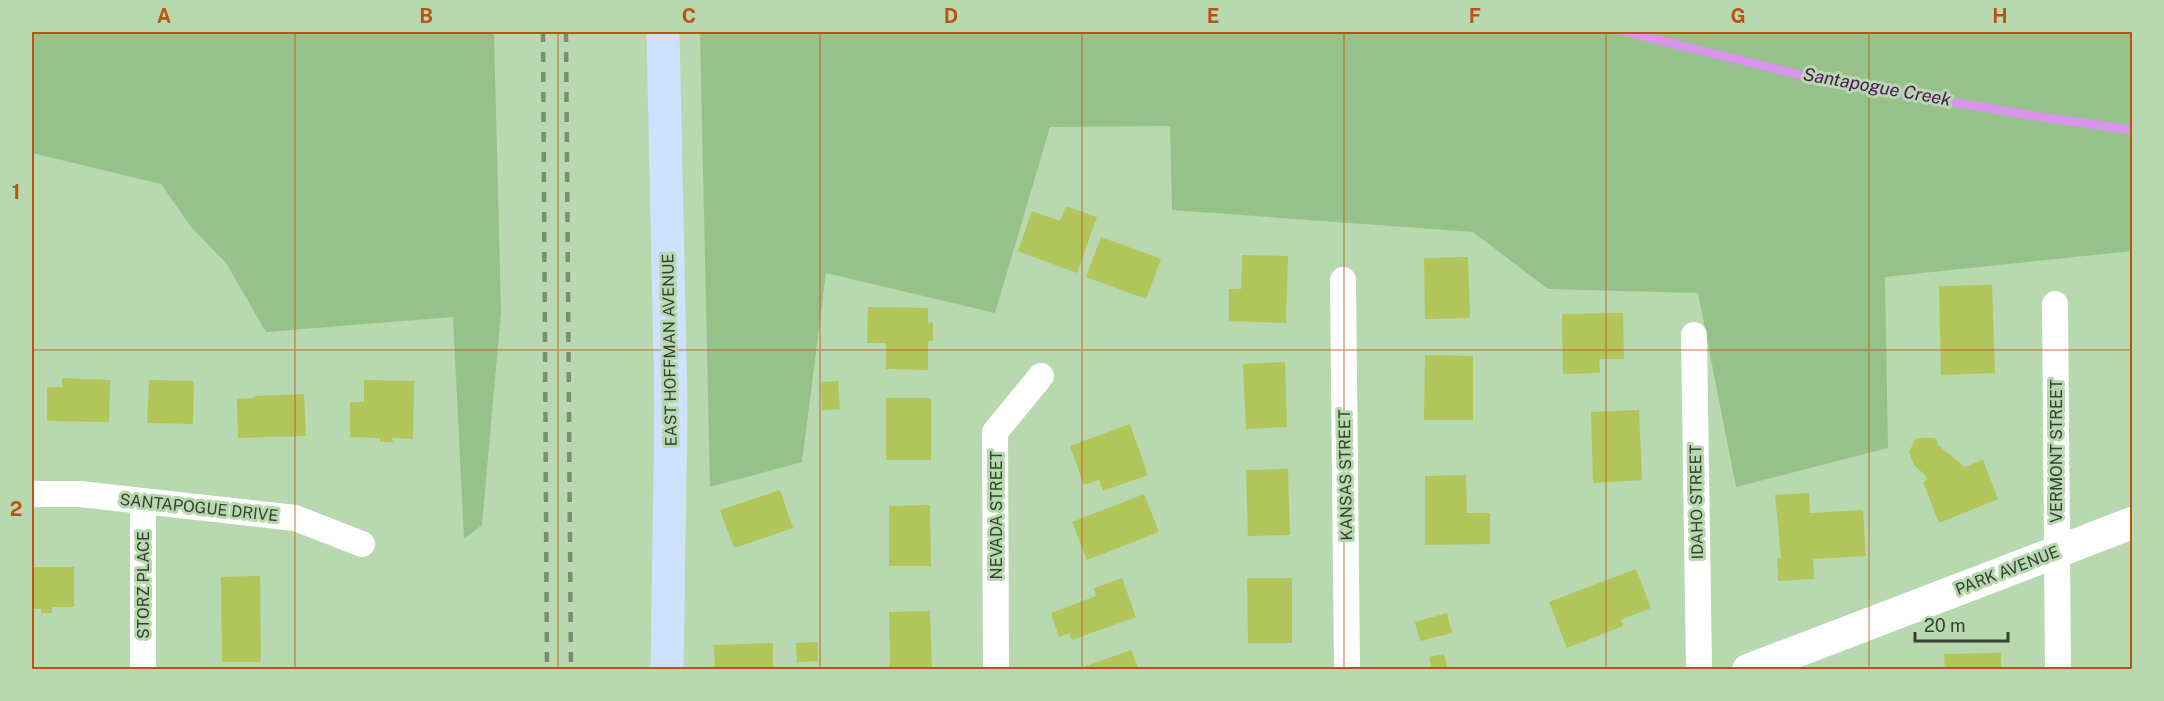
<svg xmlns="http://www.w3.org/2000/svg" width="2164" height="701" font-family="'Public Sans',sans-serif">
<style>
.green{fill:#97c18a}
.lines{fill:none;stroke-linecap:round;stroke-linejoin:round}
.stream{stroke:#d796e9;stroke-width:9}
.building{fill:#b1c55a}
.minor{stroke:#fff;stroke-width:26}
.tertiary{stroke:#fff;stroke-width:32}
.secondary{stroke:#cfe1fc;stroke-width:33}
.rail{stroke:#788f72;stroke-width:4.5;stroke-dasharray:10 10;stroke-linecap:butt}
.grid{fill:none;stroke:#bb5315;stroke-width:1.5;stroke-opacity:0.55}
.labels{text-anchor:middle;stroke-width:6;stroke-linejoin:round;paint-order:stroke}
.street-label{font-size:16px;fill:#344030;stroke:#b8d8af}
.water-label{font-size:18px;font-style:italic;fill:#4d105c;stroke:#b8d8af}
.neatline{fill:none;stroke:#bb5315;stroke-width:2}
.grid-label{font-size:20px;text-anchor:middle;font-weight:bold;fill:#bb5315}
</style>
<rect width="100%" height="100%" fill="#b8d8af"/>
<g class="green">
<polygon points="32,32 494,32 501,312 482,525 464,539 453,317 266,332 226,263 191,227 161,184 32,153"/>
<polygon points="700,32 2132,32 2132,251 1885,277 1888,448 1736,487 1698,293 1548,289 1473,232 1172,210 1170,126 1050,127 995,313 826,273 802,462 710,487"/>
</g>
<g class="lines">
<polyline class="stream" points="1625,32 1813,78 2034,116 2132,130"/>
</g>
<g class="building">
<polygon points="1066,206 1097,217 1077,273 1018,251 1032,211 1060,221"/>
<polygon points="1101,237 1161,259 1146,299 1086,277"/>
<polygon points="1242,255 1288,256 1286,323 1229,321 1229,289 1241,289"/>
<polygon points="1468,257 1470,318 1425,319 1424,258"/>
<polygon points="1992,285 1995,373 1941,375 1939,286"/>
<polygon points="868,307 928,308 928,323 933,322 933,341 928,341 928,370 886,369 886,343 867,343"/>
<polygon points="1623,313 1624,359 1599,359 1600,373 1563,374 1562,314"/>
<polygon points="1425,355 1473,356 1473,420 1424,420"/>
<polygon points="1285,362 1287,427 1246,429 1243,364"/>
<polygon points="62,378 110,380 109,422 47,421 47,387 62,387"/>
<polygon points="149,380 194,381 193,424 147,423"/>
<polygon points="364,380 414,381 413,439 392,438 393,442 380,442 380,438 350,437 350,402 364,402"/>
<polygon points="838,381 840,409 822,410 821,382"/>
<polygon points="304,394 306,436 238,438 237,399 255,398 255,396"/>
<rect x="886" y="398" width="45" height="62"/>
<polygon points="1639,410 1642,480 1593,483 1591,412"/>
<polygon points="1130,424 1148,475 1103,491 1099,480 1084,485 1070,446"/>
<polygon points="1916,438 1935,438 1938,445 1965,467 1983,460 1998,499 1939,523 1923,482 1927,480 1925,475 1914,465 1909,452"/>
<polygon points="1288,469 1290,535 1248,536 1246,470"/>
<polygon points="1466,475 1467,513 1490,513 1490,544 1425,545 1425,476"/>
<polygon points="780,490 793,528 734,548 720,510"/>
<polygon points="1809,493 1810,513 1863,510 1866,556 1813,559 1814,579 1778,581 1777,558 1781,558 1775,495"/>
<polygon points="1144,494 1159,532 1087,560 1072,522"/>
<polygon points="930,505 931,566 889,566 889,506"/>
<polygon points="32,567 74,567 74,607 52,607 52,613 41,613 41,609 32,609"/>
<polygon points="1636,569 1651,608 1621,620 1623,626 1567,648 1549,602"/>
<polygon points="260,576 261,662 222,662 221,577"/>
<polygon points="1122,578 1136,617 1072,640 1069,633 1059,637 1051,613 1096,596 1094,588"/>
<polygon points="1247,578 1292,578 1292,643 1248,643"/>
<polygon points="930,611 932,670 890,670 889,612"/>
<polygon points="1447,613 1452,633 1420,641 1415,622"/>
<polygon points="818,642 818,661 797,662 796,643"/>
<polygon points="773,643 773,670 715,670 714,645"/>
<polygon points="1131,650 1139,670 1078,670 1078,669"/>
<polygon points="2001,653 2001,670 1945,670 1944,654"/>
<polygon points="1444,654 1448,670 1419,670 1431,666 1429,657"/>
</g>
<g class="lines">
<g class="minor">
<polyline points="1343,280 1347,670"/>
<polyline points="2055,304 2058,670"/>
<polyline points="1694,335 1699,670"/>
<polyline points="32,494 80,494 295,518 362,544"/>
<polyline points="143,501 143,670"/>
<polyline points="996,670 995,432 1041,376"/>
</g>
<polyline class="tertiary" points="1748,670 2132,523"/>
<polyline class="secondary" points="663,32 671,406 667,670"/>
<g class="rail">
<polyline points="543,32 547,670"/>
<polyline points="566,32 571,670"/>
</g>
</g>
<path class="grid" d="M295,32V670M558,32V670M820,32V670M1082,32V670M1344,32V670M1606,32V670M1869,32V670M32,350H2132"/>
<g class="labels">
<g class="street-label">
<text transform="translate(669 350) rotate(-91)" y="6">EAST HOFFMAN AVENUE</text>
<text transform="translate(2056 451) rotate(-90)" y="6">VERMONT STREET</text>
<text transform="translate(1345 475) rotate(-91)" y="6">KANSAS STREET</text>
<text transform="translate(1696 502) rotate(-91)" y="6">IDAHO STREET</text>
<text transform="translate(199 507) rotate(6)" y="6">SANTAPOGUE DRIVE</text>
<text transform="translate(996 515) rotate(-90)" y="6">NEVADA STREET</text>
<text transform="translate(2007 570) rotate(-21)" y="6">PARK AVENUE</text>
<text transform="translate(143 585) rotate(-90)" y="6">STORZ PLACE</text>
</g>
<g class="water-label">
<text transform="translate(1877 87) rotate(10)" y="6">Santapogue Creek</text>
</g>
</g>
<rect width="2164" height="701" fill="none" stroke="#b8d8af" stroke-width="66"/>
<path d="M1915 632v9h93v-9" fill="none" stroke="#344030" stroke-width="3"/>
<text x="1924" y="632" font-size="18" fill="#344030" stroke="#b8d8af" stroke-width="4.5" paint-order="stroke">20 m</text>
<rect x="33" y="33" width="2098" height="635" class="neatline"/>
<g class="grid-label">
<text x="164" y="23">A</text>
<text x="426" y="23">B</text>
<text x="689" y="23">C</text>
<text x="951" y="23">D</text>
<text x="1213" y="23">E</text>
<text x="1475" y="23">F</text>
<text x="1738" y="23">G</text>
<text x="2000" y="23">H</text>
<text x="16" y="199">1</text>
<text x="16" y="516">2</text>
</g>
</svg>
